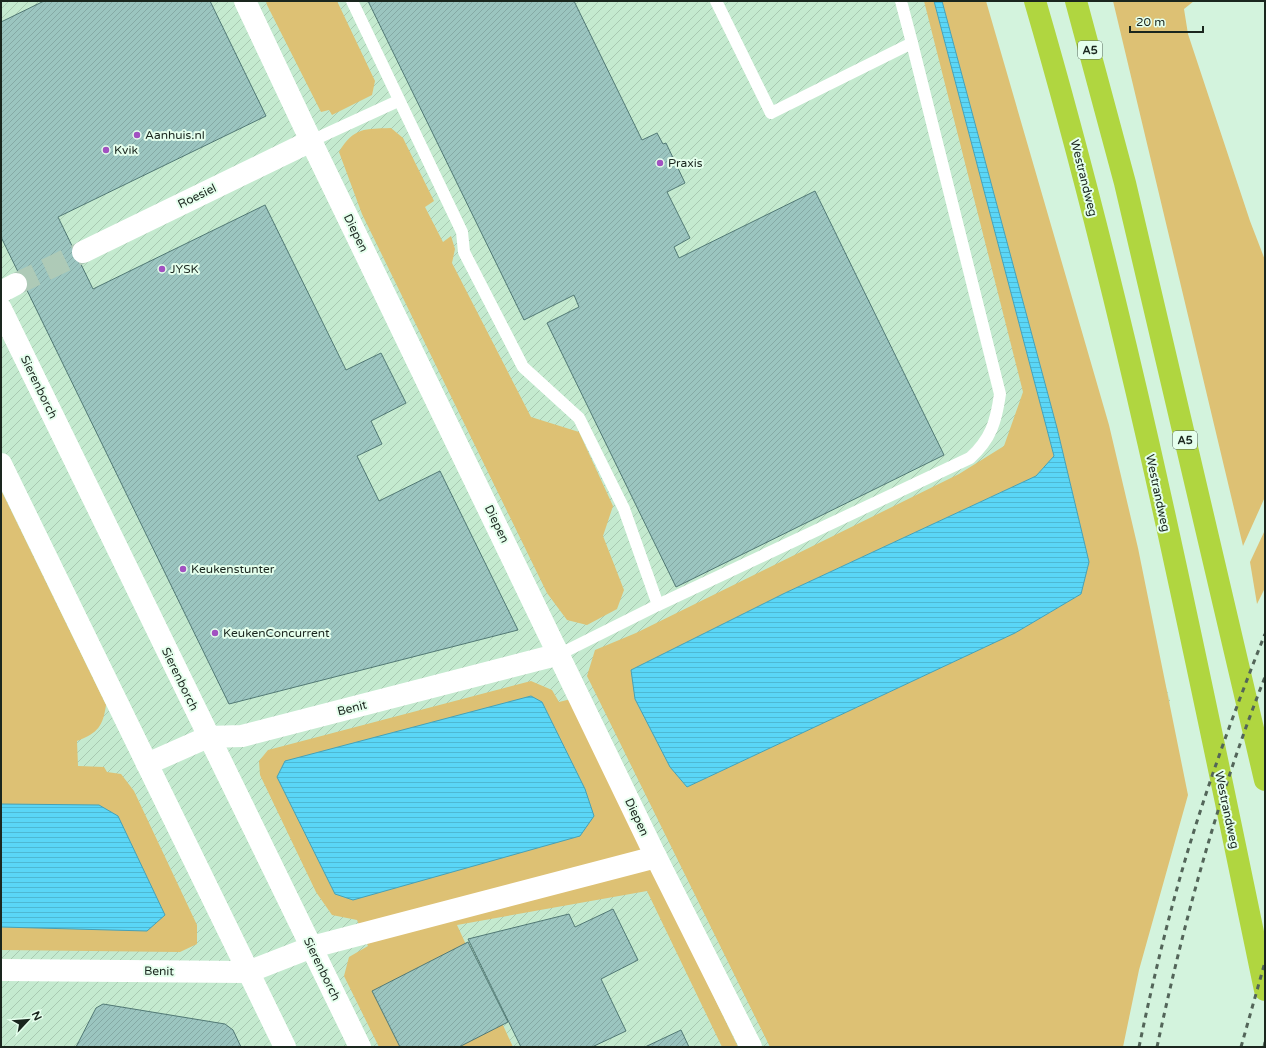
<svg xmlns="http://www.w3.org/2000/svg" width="1266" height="1048" font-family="'Varela Round',sans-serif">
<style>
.industrial{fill:url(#industrial-furrows)}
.grass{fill:#ddc174}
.water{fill:url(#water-rules);stroke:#47a1b6}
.building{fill:url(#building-hatch);stroke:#527975}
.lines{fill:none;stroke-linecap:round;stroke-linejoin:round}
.minor-tunnel{stroke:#aecab7;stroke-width:22;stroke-dasharray:22 11;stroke-linecap:butt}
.service{stroke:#fff;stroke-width:12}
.minor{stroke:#fff;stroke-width:22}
.motorway{stroke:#b0d640;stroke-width:22}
.rail{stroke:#536559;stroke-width:3;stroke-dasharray:5 5;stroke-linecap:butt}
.poi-dot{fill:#a251c1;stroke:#e5ffed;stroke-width:1.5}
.labels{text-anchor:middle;stroke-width:4;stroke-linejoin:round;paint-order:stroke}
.shield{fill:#e5ffed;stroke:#57675c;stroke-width:1}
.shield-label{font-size:11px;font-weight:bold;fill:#1a261e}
.poi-label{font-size:12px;fill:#1a261e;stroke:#e5ffed;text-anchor:start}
.street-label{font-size:12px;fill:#1a261e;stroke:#e5ffed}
</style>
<defs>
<pattern id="industrial-furrows" width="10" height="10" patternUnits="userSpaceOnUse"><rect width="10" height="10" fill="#c4eacf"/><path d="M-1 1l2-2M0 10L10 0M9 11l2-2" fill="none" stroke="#a8c9b1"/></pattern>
<pattern id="water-rules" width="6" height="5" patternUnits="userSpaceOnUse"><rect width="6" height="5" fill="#5ad6f7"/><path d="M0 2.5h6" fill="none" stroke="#4eb8d3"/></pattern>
<pattern id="building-hatch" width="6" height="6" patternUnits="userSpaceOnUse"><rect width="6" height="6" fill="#9bc5c0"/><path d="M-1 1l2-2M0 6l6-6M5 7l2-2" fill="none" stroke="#85a9a5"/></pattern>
</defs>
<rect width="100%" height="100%" fill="#d3f3dd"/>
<polygon class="industrial" points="1,1 950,1 1170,700 1101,1047 1,1047"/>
<g class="grass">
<polygon points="266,1 337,1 375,81 372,95 332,115 329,110 321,112 267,5"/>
<polygon points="924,1 934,1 1054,456 1036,476 785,593 632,670 687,787 1015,633 1081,594 1089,562 1057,428 942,1 986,1 1109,425 1138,548 1188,795 1139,970 1123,1047 770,1047 587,676 595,650 636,633 959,474 1004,446 1023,392"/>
<polygon points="1113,1 1194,1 1184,9 1188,34 1250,221 1265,260 1265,497 1243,546"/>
<path d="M391,128L403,138L434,201L425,207L443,242L451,236L455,249L452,263L531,417L579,432L613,506L603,536L624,590L617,609L587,625L567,620L547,593L362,214L339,152C354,127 365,129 391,128Z"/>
<path d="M1,490L106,705C103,726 98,733 77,741L78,766L104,767L107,772L121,774L134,791L197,925V944L180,952L1,950Z"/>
<polygon points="1265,530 1265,588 1257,604 1250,562"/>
<polygon points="531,681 552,690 559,702 571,699 738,1047 722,1047 647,891 457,925 513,1047 379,1047 344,976 349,957 368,946 357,920 332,915 316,892 260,775 259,761 268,750"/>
</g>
<g class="water">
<polygon points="934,1 942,1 1057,428 1089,562 1081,594 1015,633 687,787 670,767 635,699 631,670 785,593 1036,476 1054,456"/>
<polygon points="531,696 542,702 585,789 594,816 580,836 353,900 335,894 277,777 285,761"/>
<polygon points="1,804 99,805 118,816 165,915 147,931 1,927"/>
</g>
<g class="building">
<polygon points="44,1 210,1 266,116 58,217 93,289 265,205 346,370 381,353 406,403 371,421 382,444 357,456 379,501 440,471 518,630 229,704 1,237 1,22"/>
<polygon points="368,1 574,1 642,140 657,133 663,144 666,143 685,183 667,192 690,238 674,247 679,258 815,191 944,455 676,587 547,323 579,307 574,295 524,320"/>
<polygon points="613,909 638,960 601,979 626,1031 592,1047 521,1047 468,939 569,914 575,927"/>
<polygon points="468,942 508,1022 459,1047 400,1047 372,991"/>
<polygon points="103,1004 225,1024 233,1030 241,1047 76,1047 96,1008"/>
<polygon points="681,1030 689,1047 645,1047"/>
</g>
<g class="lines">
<polyline class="minor-tunnel" points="16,284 83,252"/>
<g class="service">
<polyline points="352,1 462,232 464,252 523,367 579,418 624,509 658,605 560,654"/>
<polyline points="716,1 771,113 912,43 901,1"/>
<polyline points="311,141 398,101"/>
<path d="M658,605L970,458C991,439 996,422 1000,394L912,43"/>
</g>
<g class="minor">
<polyline points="245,1 311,141 656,857 751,1047"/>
<polyline points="83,252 311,141"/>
<polyline points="1,292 16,284"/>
<polyline points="1,309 360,1047"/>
<polyline points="1,464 285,1047"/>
<polyline points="147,764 208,737 242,736 560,654"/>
<polyline points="1,970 248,972 312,947 656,857"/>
</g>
<g class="motorway">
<path d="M1035,1C1130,326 1196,659 1265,990"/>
<polyline points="1076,1 1125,183 1265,780"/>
</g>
<g class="rail">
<path d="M1139,1047C1153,980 1169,913 1189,847C1211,775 1237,704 1265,634"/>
<path d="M1157,1047C1184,921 1218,796 1265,677"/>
<polyline points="1241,1047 1265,962"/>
<polyline points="1264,1047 1265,1042"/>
</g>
</g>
<g class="poi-dot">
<circle cx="137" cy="135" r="4"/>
<circle cx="106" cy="150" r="4"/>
<circle cx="660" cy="163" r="4"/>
<circle cx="162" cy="269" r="4"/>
<circle cx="183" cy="569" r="4"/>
<circle cx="215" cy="633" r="4"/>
</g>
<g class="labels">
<g class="shield">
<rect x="1078" y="41" width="24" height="18" rx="3"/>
<rect x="1173" y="431" width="24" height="18" rx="3"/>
</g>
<g class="shield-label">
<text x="1090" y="54">A5</text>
<text x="1185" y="444">A5</text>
</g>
<g class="poi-label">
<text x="145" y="139">Aanhuis.nl</text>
<text x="114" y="154">Kvik</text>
<text x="668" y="167">Praxis</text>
<text x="170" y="273">JYSK</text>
<text x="191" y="573">Keukenstunter</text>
<text x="223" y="637">KeukenConcurrent</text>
</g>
<g class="street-label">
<text transform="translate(1084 178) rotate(76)" y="4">Westrandweg</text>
<text transform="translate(197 196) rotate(-26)" y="4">Roesiel</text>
<text transform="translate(356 233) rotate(64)" y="4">Diepen</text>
<text transform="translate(39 387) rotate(64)" y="4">Sierenborch</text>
<text transform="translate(1158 493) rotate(78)" y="4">Westrandweg</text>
<text transform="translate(497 524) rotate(64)" y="4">Diepen</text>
<text transform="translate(180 679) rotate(64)" y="4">Sierenborch</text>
<text transform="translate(352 708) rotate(-14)" y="4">Benit</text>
<text transform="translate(1227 810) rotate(78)" y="4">Westrandweg</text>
<text transform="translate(637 817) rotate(65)" y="4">Diepen</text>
<text transform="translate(322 969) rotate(64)" y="4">Sierenborch</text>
<text transform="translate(159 971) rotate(1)" y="4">Benit</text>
</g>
</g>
<rect width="1266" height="1048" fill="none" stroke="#1a261e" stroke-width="4"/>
<g transform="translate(28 1020) rotate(64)" stroke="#e5ffed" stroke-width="3" paint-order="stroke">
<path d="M0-3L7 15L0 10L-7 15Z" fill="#1a261e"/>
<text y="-6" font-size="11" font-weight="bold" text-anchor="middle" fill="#1a261e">N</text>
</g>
<path d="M1130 26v6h73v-6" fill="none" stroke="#1a261e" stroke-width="2"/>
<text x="1136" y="26" font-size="12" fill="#1a261e" stroke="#e5ffed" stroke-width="3" paint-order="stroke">20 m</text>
</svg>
